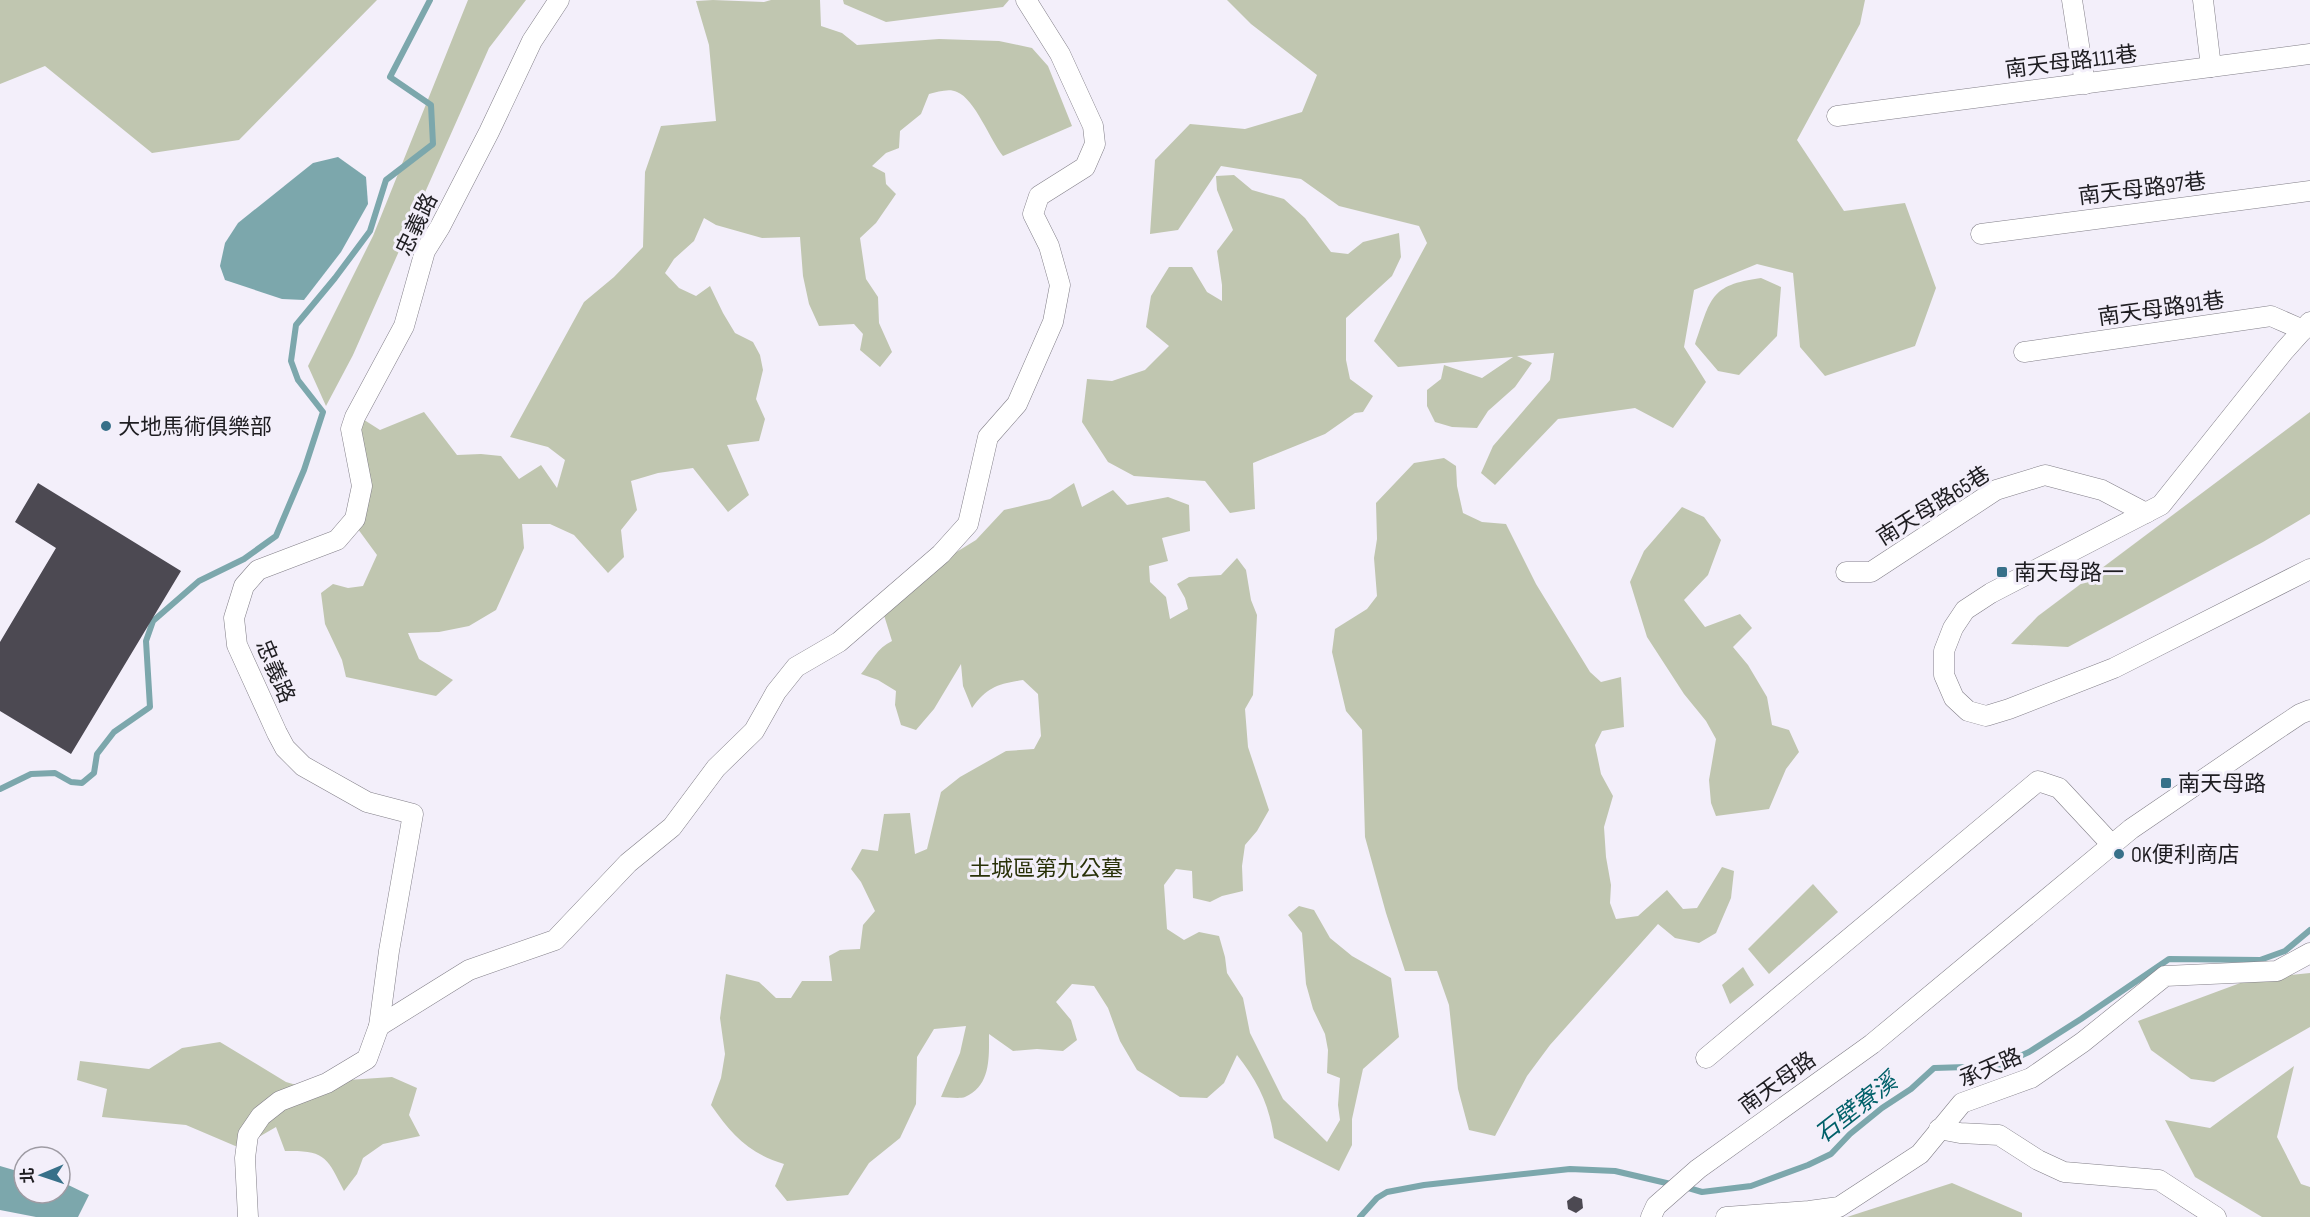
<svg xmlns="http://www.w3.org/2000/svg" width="2310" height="1217" font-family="'Sofia Sans Condensed','Noto Sans TC',sans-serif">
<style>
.green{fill:#c0c6b0}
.water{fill:#7ca7ac}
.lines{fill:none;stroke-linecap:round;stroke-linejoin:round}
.stream{stroke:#7ca7ac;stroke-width:6}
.building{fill:#4c4952}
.street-casing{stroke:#827f88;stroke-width:21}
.street{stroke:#fff;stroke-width:20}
.poi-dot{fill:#377089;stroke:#f3effa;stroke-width:2}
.labels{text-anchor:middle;stroke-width:6;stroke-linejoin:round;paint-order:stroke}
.street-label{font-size:22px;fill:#1e1d21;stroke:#f3effa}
.poi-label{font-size:22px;fill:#1e1d21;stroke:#f3effa;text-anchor:start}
.park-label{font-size:22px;fill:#293108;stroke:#f3effa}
.water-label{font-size:24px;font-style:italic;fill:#006069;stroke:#f3effa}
</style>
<rect width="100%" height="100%" fill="#f3effa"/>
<g class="green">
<polygon points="0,0 377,0 239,140 152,153 45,66 0,84"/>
<polygon points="468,0 526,0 489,48 353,355 326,406 308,366 373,236"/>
<path d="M713,0L764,2L771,0H820L821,26L842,33L857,45L939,39L999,41L1032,48L1048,66L1072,126L1003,156C990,140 975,99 957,92C949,88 938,92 929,94L921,114L900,131L899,148L886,153L872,166L885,173L886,184L896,194L876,223L860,238L866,279L878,297L879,323L892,352L880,367L860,350L863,334L854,324L819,326L809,304L803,276L800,237L762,238L716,225L704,218L694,241L674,259L665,273L679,288L696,296L710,286L723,313L735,333L753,342L760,355L763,370L756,399L765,419L759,441L727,445L749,495L728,512L693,468L658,473L631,481L637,510L621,530L624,557L608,573L574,535L550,524H522L524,548L496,610L469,626L439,632L408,633L419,659L453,680L436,696L346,677L342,660L325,624L321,593L333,584L348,588L363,586L377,555L355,525L358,416L380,430L424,412L457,455L481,454L501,456L519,479L541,465L557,488L565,460L548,447L510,437L584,302L614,277L643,247L645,172L661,126L716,121L709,45L696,1Z"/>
<polygon points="843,0 1009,0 1003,7 886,22 844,4"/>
<polygon points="1227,0 1865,0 1860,24 1797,140 1844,211 1905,203 1936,288 1915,346 1825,376 1800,347 1793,273 1757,264 1694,290 1684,347 1706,382 1673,428 1635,408 1558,419 1495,485 1481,473 1493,446 1550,380 1554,353 1517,356 1532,363 1515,387 1488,411 1477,428 1452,427 1435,422 1427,406 1427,390 1441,379 1444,365 1482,378 1513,357 1398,367 1374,341 1427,243 1419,226 1339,206 1301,179 1221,166 1178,230 1150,234 1155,160 1190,124 1245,129 1302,112 1317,75 1251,24"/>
<polygon points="1234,175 1252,190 1284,199 1305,218 1331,252 1348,254 1363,242 1399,233 1401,257 1392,276 1346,318 1346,360 1350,379 1373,396 1363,412 1355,413 1325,434 1253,463 1255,509 1230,513 1205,481 1134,476 1108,462 1082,422 1087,379 1112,381 1145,370 1169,346 1146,327 1151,296 1169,267 1192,267 1207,292 1222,301 1222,285 1217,251 1233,230 1217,190 1216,176"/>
<path d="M1761,278L1781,287L1777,336L1739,375L1718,371L1695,344C1711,299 1709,285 1761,278Z"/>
<polygon points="2310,412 2310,514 2263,542 2068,647 2011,644 2038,616"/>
<polygon points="1444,458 1456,466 1457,486 1463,513 1482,522 1506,524 1536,584 1590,672 1601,682 1621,677 1624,727 1602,731 1595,745 1601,774 1613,796 1604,827 1606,857 1611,885 1610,903 1616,919 1638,916 1667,890 1683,909 1697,908 1722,867 1734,871 1731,898 1716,933 1699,943 1675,938 1658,924 1550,1045 1527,1076 1495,1136 1469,1130 1458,1089 1449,1005 1437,971 1405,971 1386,913 1365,837 1362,730 1346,711 1332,652 1335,629 1367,609 1377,596 1374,558 1377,539 1376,503 1414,463"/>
<path d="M1074,483L1082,507L1113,490L1127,505L1168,497L1189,505L1190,531L1162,538L1168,561L1149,566L1150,582L1166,597L1170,619L1188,609L1185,598L1177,584L1189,577L1221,575L1237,558L1246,570L1251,600L1257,615L1253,695L1245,709L1248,747L1269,810L1257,831L1245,845L1242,866L1243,891L1222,896L1210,902L1193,898L1192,871L1176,869L1164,885L1167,929L1184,940L1199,932L1219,936L1225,957L1227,973L1243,998L1250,1033L1283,1099L1327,1142L1340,1120L1338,1105L1340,1078L1327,1073L1328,1050L1325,1034L1313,1009L1306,984L1302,933L1288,915L1299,906L1314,910L1330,938L1352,956L1391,978L1399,1037L1363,1069L1352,1119V1145L1339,1171L1274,1138C1269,1104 1258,1082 1237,1055L1224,1083L1207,1098L1180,1097L1137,1070L1120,1041L1108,1008L1094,986L1072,984L1056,1002L1071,1020L1077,1040L1063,1051L1037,1049L1013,1051L989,1034C989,1057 991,1086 965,1097C959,1099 948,1097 941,1097L960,1053L966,1026L934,1029L917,1057L916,1104L900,1138L869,1163L848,1195L787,1201L775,1186L784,1164C748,1153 732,1135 711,1105L721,1078L725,1054L720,1018L726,974L759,982L776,998H791L802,981H832L829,956L840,950L860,949L863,925L875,911L861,882L851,869L862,849L878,851L884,814L910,813L915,854L927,849L941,792L960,777L1006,751L1034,749L1041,736L1038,694L1023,680C998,684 987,687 972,708L963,686L961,664L934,709L916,730L901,725L895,705L896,691L878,680L861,674C872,661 877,648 892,641L883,612L937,564L976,540L1004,510L1050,499Z"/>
<polygon points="1682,507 1704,517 1721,540 1708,575 1684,600 1705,627 1740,614 1752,628 1733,647 1748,665 1767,697 1772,725 1789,730 1799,752 1786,769 1769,809 1716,816 1711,803 1709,780 1716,739 1706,721 1684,694 1647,637 1630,582 1644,551"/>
<polygon points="1813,884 1838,912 1769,974 1748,949"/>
<polygon points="1743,967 1754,985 1730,1004 1722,985"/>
<polygon points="2310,973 2310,1027 2214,1082 2191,1079 2151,1050 2138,1021 2251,979"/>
<path d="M220,1042L286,1082L310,1089L348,1080L392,1077L417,1088L409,1115L420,1136L383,1144L363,1158L357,1174L344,1191C327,1157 325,1150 285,1151L276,1127L240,1148L186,1125L102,1117L107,1089L77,1080L80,1061L149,1069L182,1048Z"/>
<polygon points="2294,1066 2277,1137 2301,1184 2310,1187 2310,1217 2262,1217 2195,1177 2165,1120 2210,1128"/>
<polygon points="1952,1183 2022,1213 2022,1217 1847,1217"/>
</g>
<g class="water">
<polygon points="338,157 366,177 368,204 341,252 304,300 282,299 225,280 220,266 225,243 238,223 313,163"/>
<polygon points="0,1166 24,1173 24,1193 60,1193 60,1181 89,1195 78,1217 36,1217 0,1210"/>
</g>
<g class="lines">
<g class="stream">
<polyline points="0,789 31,774 55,773 71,782 82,783 94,773 97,754 114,732 150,707 146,641 153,621 199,581 244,559 276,536 304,470 323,412 298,380 291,361 296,325 335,278 370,231 386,180 433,144 431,105 390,77 430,0"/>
<polyline points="1685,1187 1702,1192 1751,1186 1808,1165 1831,1154 1850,1134 1882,1108 1911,1089 1934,1068 1998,1066 2029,1052 2081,1019 2169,959 2260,960 2285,951 2310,930"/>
<polyline points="1360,1217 1377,1198 1387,1192 1424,1185 1570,1169 1615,1171 1675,1185"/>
</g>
</g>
<g class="building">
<polygon points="38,483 181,571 71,754 0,711 0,642 56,548 15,522"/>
<polygon points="1574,1196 1582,1199 1583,1208 1576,1213 1568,1209 1567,1201"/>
</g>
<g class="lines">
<defs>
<g id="street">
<polyline points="2072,0 2085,84"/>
<polyline points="2203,0 2211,67"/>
<polyline points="1837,116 2310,54"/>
<polyline points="1981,234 2310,191"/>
<polyline points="2310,322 2284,351 2161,505 1991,593 1965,610 1953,628 1944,651 1944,675 1954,698 1968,711 1986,716 2009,709 2114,668 2310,569"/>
<polyline points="2024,352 2271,316 2303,330"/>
<polyline points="1846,572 1871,572 1996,490 2045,475 2102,490 2146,513"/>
<polyline points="379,1026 469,970 555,940 628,863 672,827 716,768 754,731 776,692 796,667 839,642 941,554 968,524 988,437 1017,404 1053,322 1060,285 1049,246 1033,214 1039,196 1085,167 1095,144 1093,126 1060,54 1026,0"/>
<polyline points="1706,1058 2038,781 2059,788 2112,845"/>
<polyline points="1939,1129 1960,1133 1999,1135 2038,1160 2064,1172 2159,1180 2216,1217"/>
<polyline points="248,1217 245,1158 248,1135 261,1116 280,1101 327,1083 367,1059 379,1026 389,951 413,814 367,802 303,766 285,748 277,733 237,645 234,618 244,586 258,570 337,540 355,519 362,486 351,429 355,417 404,326 425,251 440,227 489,132 532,41 559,0"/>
<polyline points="1651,1217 1656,1206 1698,1169 1872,1044 2131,829 2270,734 2300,714 2310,710"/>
<polyline points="1726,1217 1809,1211 1839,1207 1920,1154 1962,1103 2031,1078 2083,1042 2165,976 2277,971 2310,953"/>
</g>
</defs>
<use href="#street" class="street-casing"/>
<use href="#street" class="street"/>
</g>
<g class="poi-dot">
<circle cx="106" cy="426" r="6"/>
<rect x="1996" y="566" width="12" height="12" rx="3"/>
<rect x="2160" y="777" width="12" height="12" rx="3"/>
<circle cx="2119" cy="854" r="6"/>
</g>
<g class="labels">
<g class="street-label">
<text transform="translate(2071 61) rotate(-7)" y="8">南天母路111巷</text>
<text transform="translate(2142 188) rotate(-7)" y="8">南天母路97巷</text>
<text transform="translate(416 224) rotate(-64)" y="8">忠義路</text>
<text transform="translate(2161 308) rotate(-8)" y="8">南天母路91巷</text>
<text transform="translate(1933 505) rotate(-32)" y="8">南天母路65巷</text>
<text transform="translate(276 671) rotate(67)" y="8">忠義路</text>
<text transform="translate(1990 1067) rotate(-23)" y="8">承天路</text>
<text transform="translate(1777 1082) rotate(-36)" y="8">南天母路</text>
</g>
<g class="poi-label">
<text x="118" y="434">大地馬術俱樂部</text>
<text x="2014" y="580">南天母路一</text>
<text x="2178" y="791">南天母路</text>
<text x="2131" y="862">OK便利商店</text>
</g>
<g class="park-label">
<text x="1046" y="876">土城區第九公墓</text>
</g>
<g class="water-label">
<text transform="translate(1856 1108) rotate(-38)" y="8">石壁寮溪</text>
</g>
</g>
<g transform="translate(42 1175) rotate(268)"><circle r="28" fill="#f3effa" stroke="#9e9ba3" stroke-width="1.5"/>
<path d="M0-4.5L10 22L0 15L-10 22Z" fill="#377089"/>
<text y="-9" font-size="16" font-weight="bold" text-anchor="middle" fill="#1e1d21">北</text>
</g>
</svg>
